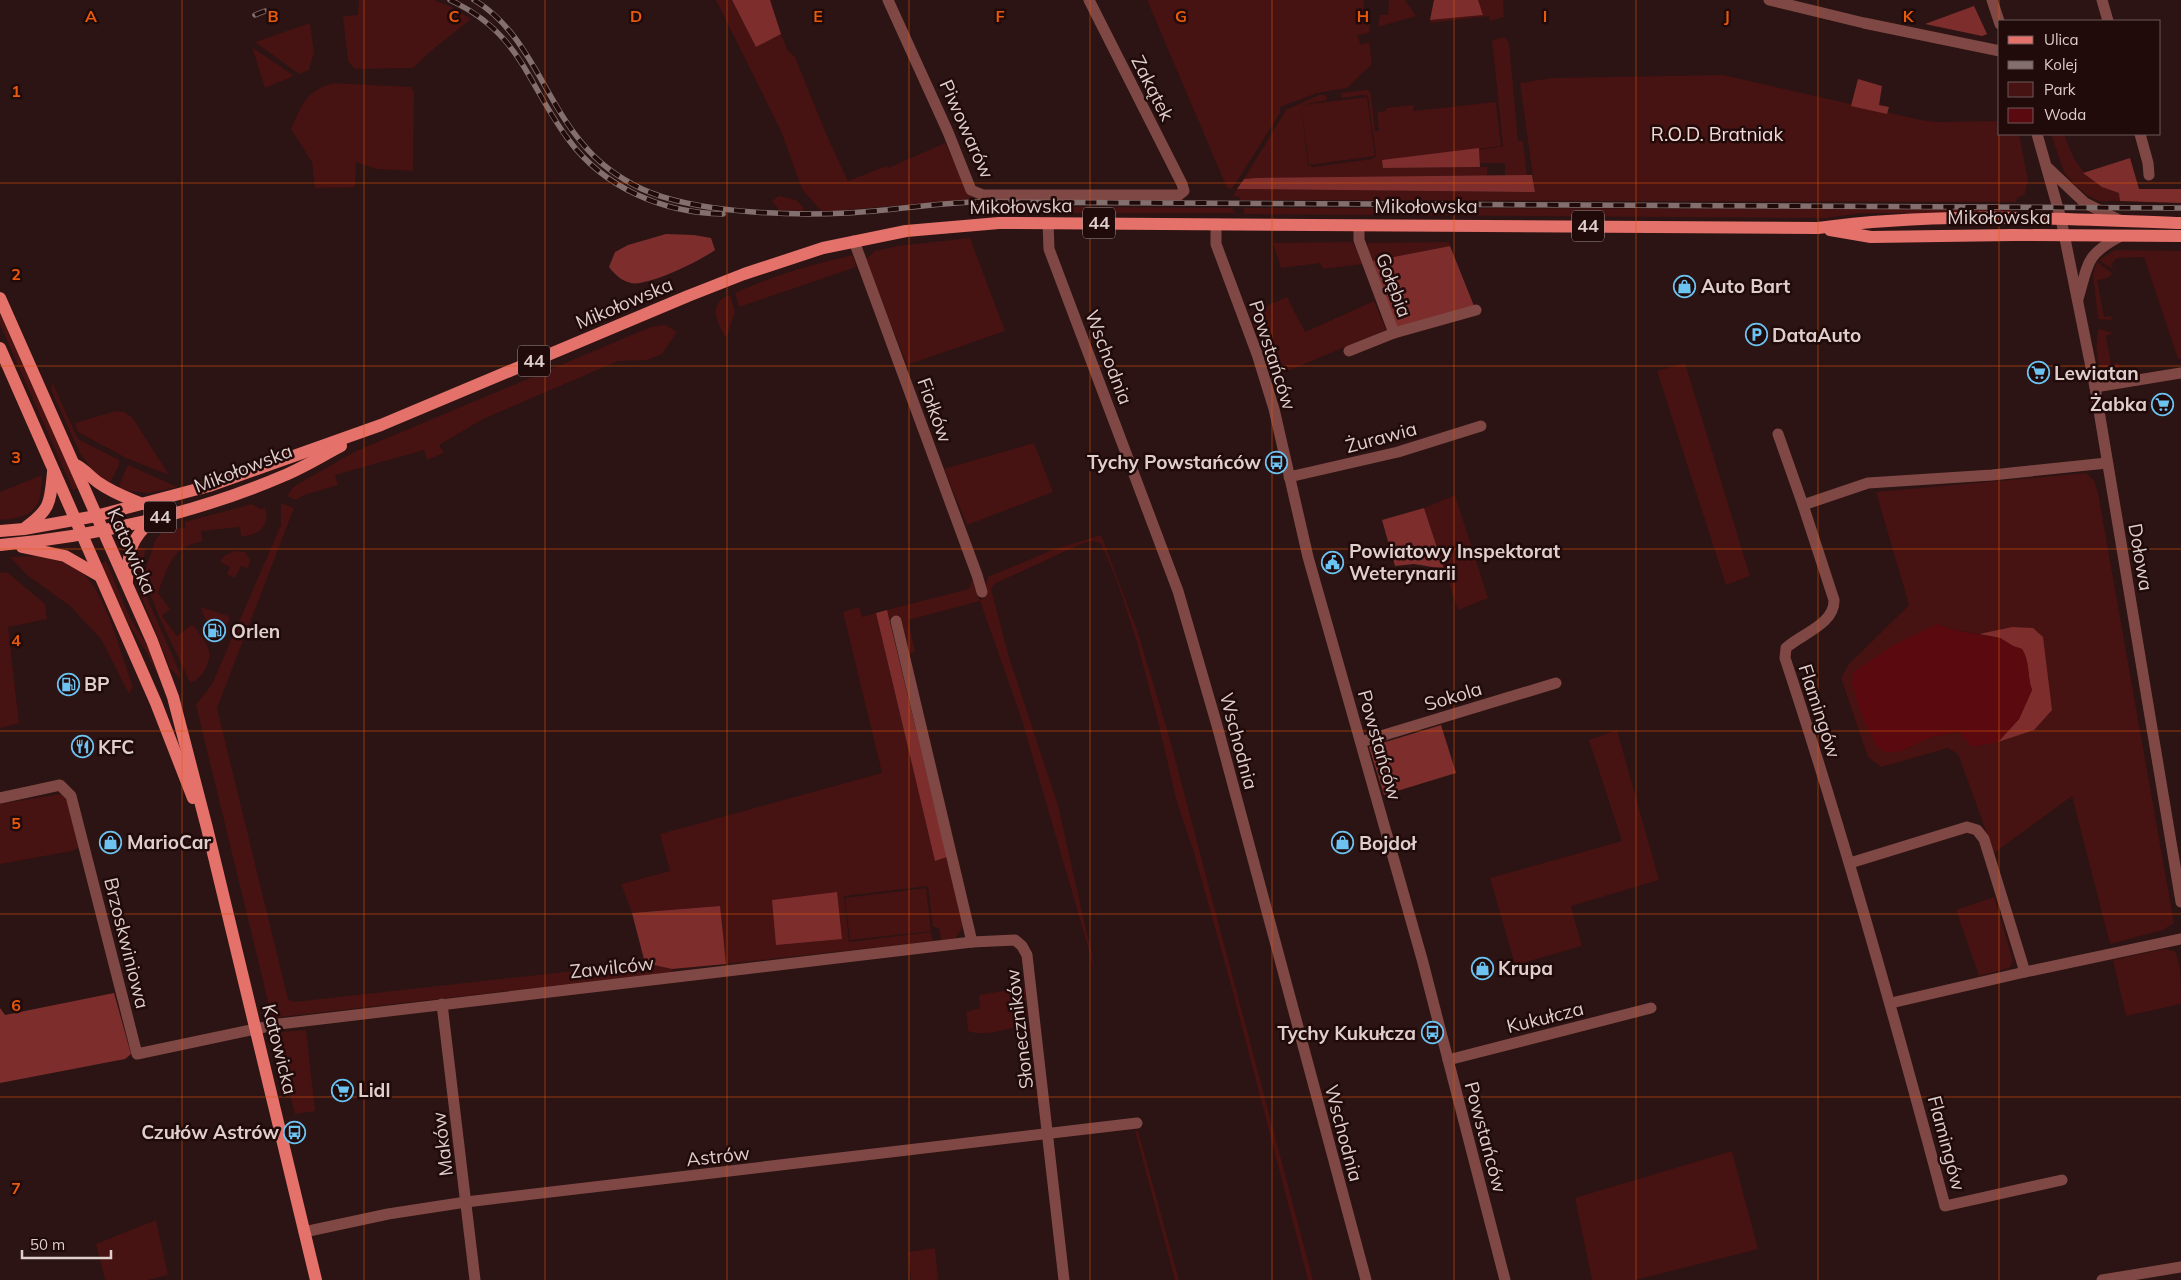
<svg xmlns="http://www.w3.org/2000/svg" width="2181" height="1280" font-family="Mulish,sans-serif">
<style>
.green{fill:#461212;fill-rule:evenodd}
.forest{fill:#7d2e2c}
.water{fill:#5a0a0f}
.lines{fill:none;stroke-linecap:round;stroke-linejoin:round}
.minor{stroke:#804844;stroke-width:11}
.major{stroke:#e5716b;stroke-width:12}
.rail-casing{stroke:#836f6e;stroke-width:5.5}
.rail{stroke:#210b0a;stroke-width:4;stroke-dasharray:11;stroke-linecap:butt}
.grid{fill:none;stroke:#e8590c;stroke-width:1;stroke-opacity:0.55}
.labels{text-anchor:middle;stroke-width:5;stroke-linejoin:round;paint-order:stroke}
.shield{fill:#210b0a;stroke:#a59492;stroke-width:1}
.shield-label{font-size:18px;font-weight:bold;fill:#dececc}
.street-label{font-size:19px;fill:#dececc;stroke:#210b0a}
.park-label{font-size:19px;fill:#f3dad8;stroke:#210b0a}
.poi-label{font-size:19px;font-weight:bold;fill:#dececc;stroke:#210b0a;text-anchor:start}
.grid-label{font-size:16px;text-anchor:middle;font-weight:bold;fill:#e8590c;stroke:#210b0a;stroke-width:5;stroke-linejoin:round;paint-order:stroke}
</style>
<rect width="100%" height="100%" fill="#2b1413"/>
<g class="green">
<polygon points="359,0 434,0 451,7 471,19 432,50 413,68 355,69 348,61 343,16 358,15"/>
<polygon points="716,0 732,0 756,46 781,34 788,51 795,57 827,136 848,181 886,166 888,168 945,143 972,199 822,212 802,189 781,131"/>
<polygon points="1147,0 1364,0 1363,14 1371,14 1369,33 1357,35 1361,45 1369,42 1372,64 1347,88 1317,93 1280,107 1280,113 1232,189 1227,188"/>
<polygon points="1389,0 1405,0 1416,16 1378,27 1380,15 1388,15"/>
<polygon points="1478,0 1503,0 1504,17 1490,21 1489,16 1431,23 1430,20 1483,15"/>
<polygon points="310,23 314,53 309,70 299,74 255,42"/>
<polygon points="1505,37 1509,43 1518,141 1523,141 1527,175 1505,176 1505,163 1480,163 1479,150 1503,146 1492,40"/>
<polygon points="252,47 294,76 265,88"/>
<polygon points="1723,75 1921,120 1936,122 2000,121 2000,134 2019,134 2028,180 2025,194 2017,198 2016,202 1240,200 1239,197 1233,196 1237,189 1535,192 1520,83 1552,78"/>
<path d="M333,83L411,87L414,92L413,171L377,169L356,162L355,187L315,188L312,162L291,129C303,103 305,92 333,83Z"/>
<polygon points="1365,90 1368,90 1371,95 1375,131 1379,131 1377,112 1386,111 1386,108 1414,105 1413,111 1496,102 1501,146 1412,157 1383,168 1487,167 1487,176 1244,179 1286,110 1319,95 1326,95 1327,100 1302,105 1367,97 1375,156 1309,165 1301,105 1308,165 1313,167 1372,159 1376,156 1368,96 1363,95 1342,98 1341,93"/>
<path d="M2051,134H2064C2075,166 2086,182 2120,193V201H2099L2088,196L2074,184L2064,172Z"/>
<polygon points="779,196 796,200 803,207 803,211 779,210 772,201"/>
<polygon points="984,206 1232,208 1236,213 1005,213 1002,209 986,209"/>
<polygon points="1244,208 2011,209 2011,213 1862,213 1826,218 1244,214"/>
<polygon points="970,238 1005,331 907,365 865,260 875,251 898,246"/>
<polygon points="1352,242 1360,254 1363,264 1323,269 1320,263 1281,268 1273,243"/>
<polygon points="1449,242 1450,246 1373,261 1367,248 1368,243"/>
<polygon points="2115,250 2181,251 2181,359 2178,359 2144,257 2117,258 2111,264 2114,270 2099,260"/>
<path d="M853,255L856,267L739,307L735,293C772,276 813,264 853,255Z"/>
<polygon points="2097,262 2112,273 2108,278 2097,280 2104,317 2111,316 2112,320 2098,319 2093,274"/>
<path d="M730,295L735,312L726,338C717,324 707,302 730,295Z"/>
<polygon points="1287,297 1305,332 1374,301 1386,330 1273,377 1250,313"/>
<polygon points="0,314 78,488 73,490 0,324"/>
<polygon points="666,325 677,332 662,354 647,360 618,361 483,419 439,445 444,453 427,460 424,450 335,475 338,485 304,495 296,500 287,496 293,487 354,452 639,332 651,327"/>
<path d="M2099,329L2113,333L2106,336L2111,364L2119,363L2120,369L2114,374C2110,373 2105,372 2102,369C2095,362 2096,336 2099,329Z"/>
<polygon points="1685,363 1750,576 1726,585 1657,371"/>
<polygon points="52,382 78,439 119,460 119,465 109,485 91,468 80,453 52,392"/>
<polygon points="116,411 124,412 132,417 169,475 126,458 78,432 75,423"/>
<polygon points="1034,443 1053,492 967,525 944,469"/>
<polygon points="128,465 177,487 149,493 120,490 120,483"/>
<path d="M2086,473L2094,480L2098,493L2174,923L2163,930L2110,944L2072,796L1994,853L1958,754L1948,748L1881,767L1868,757L1841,678L1849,664L1909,605L1876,492ZM1937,624L1954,630L1979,634L2012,627L2034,730L1998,742L1972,747L1959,732L1931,737L1901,751Z"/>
<path d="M42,475C41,509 35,517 0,520V492Z"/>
<polygon points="1455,495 1488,598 1458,610 1424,508"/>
<polygon points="281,503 294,508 217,708 288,999 294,1002 645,963 672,969 673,972 272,1018 196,705 212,684 281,525"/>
<path d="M252,504L260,509L265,508C271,527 258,535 241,537L240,527L201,531L202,542C171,546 168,568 158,593L170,609L162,616L177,636L191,625L194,626C207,644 216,652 203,673C199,678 196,681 190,682L160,619L143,576L156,539L160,534L168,529L185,528V522Z"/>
<polygon points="1101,535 1137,630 1169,736 1313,1280 1308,1280 1231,985 1194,853 1176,799 1158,721 1136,639 1117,581 1101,543 1091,541 1081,544 994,584 991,589 1009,657 1058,805 1097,978 1022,720 980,601 908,620 915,652 909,654 902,620 896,616 889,618 887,610 969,589 972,580 980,601 985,596 985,587 988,577 1052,550"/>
<polygon points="136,546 146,550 138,576 140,582 180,673 180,679 170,668 136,583 133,574"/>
<polygon points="234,551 245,552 250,560 248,568 241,566 235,578 227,574 230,567 220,562 224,556"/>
<path d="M37,556C50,558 63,561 74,567C105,583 120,654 133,686L129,694L101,639L70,606L27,575L10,557Z"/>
<polygon points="106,561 130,618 150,650 160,680 147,653 128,623 101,564"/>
<polygon points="0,572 8,573 45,604 47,619 8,627 19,723 0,728"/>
<path d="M201,607L228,616L230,618L225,627C211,632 204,619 201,607Z"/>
<polygon points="859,607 862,617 876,613 935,861 947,857 963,927 955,939 941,940 939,928 933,927 928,886 844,896 849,942 931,932 933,941 726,964 719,906 632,913 621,884 670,871 660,834 882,773 843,612"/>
<polygon points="1617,730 1659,880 1571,906 1582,946 1515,965 1490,878 1622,841 1589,740"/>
<polygon points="60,794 69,799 80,847 72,851 0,864 0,804"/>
<polygon points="926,888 931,931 850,940 845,898"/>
<polygon points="1994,897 2013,961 2009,968 1979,976 1956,910"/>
<path d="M2164,949C2168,949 2172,950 2175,952C2181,960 2181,992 2181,1004L2126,1016L2113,960Z"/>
<path d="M1025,987L1027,1023C1012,1029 983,1037 968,1031L966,1012L980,1008L979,995Z"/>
<polygon points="306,1030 315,1111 295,1114 275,1035 281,1032"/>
<polygon points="1135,1131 1138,1131 1179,1280 1175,1280"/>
<polygon points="1732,1151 1758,1249 1635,1280 1592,1280 1575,1198"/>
<polygon points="156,1220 168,1275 148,1280 105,1280 96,1244"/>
<polygon points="935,1248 938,1280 911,1280 908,1252"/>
</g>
<g class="forest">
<polygon points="732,0 770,0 781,34 756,47"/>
<polygon points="1434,0 1478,0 1483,15 1430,20"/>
<polygon points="1974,6 1987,34 1982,36 1925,24"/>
<polygon points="1858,79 1882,86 1879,105 1889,107 1887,114 1851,106"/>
<polygon points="1479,148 1480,167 1383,168 1382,160"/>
<polygon points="2130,158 2139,189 2181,189 2181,203 2120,201 2119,193 2102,187 2083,173"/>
<polygon points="1532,175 1535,192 1237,189 1244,179 1256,178"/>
<path d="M666,234L694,235L711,238L715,250C702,260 647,287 631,283C622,281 615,275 609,267L615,252L628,245Z"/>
<polygon points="1450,246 1474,306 1408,326 1395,327 1373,261"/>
<polygon points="1424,508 1444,569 1414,564 1395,566 1382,520"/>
<polygon points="887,610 947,857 935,861 876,613"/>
<path d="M2012,627L2033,628L2043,637L2052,710L2034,730L1998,742L2019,719L2032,690C2027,676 2030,661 2022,649L2013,646L2000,638L1979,634Z"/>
<polygon points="1441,725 1456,773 1384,795 1369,747"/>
<polygon points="837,892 842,939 776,945 772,900"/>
<polygon points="720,906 726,964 672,969 645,963 632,913"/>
<polygon points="114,993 131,1054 125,1059 0,1083 0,1008 5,1015"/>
</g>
<path class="water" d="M1937,624L1954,630L2000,638L2013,646L2022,649C2030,661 2027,676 2032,690L2019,719L1998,742L1972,747L1959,732L1931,737L1901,751L1886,753L1876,745L1861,714L1852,684L1854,672L1892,646Z"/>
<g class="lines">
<g class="minor">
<polyline points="888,0 948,132 971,190 983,195 1179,195 1184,191 1182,184 1089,0"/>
<polyline points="1769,0 1864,23 2000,51"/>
<polyline points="1992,0 2000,24"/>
<polyline points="2102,0 2108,21"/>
<polyline points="2037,134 2061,219 2095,387 2181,902"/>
<polyline points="2140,134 2148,163 2149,175"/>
<polyline points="2048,168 2085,203 2119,220"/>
<polyline points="1048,223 1049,249 1178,591 1218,729 1366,1280"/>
<polyline points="1216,224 1216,244 1257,354 1274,409 1308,557 1422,959 1505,1280"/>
<polyline points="1359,225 1359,240 1394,333 1476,310"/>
<polyline points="854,241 977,575 982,592"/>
<path d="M2078,299C2089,262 2085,255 2121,236"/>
<polyline points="1349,351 1394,333"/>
<polyline points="2095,387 2181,373"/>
<polyline points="1778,434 1803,505"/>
<polyline points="1289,477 1398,452 1481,426"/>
<polyline points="896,621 972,942 1015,940 1022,946 1027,955 1064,1280"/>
<polyline points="1361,742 1556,683"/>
<polyline points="0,798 60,785 71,796 137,1054 279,1024 972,942"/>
<polyline points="1850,863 1967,827 1977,830 1984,839 2025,972"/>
<polyline points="1891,1003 2025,972 2181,939"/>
<polyline points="442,1004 475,1280"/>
<polyline points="1448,1060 1651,1008"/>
<path d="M2062,1180L1945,1206C1896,1022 1845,839 1785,658L1786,648C1801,634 1835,624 1834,600L1803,505L1868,483L1992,475L2107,463"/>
<polyline points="304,1232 388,1214 466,1202 1137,1123"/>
<polyline points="2102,1280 2181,1267"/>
</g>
<g class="major">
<polyline points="1830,230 1871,237 2013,235 2181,236"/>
<polyline points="0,298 152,641 173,697 207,828 316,1280"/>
<polyline points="0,348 156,703 193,798"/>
<path d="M74,464C85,469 90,477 99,483C113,493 128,498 142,504"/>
<path d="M26,527C51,509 50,502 53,472"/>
<path d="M0,531L24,529L96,516L209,486L381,425L688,296L744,274L823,248L906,231L999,223L1818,228C1938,211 2060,219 2181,223"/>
<path d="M0,545C93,537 197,513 283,476C303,468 322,456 341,446"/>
<polyline points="22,547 65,556 98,575"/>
<path d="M127,581C128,553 130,538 153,520"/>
</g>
<defs>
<g id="rail">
<path d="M450,0C521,33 526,82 568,139C604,188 663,213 723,214"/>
<path d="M474,0C528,32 543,97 582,143C598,163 619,178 642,189C694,213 790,216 847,213C892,211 937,202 983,202L2181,208"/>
<polyline points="255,15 265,11"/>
</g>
</defs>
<use href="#rail" class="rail-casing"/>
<use href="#rail" class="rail"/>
</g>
<path class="grid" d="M182,0V1280M364,0V1280M545,0V1280M727,0V1280M909,0V1280M1090,0V1280M1272,0V1280M1454,0V1280M1636,0V1280M1818,0V1280M1999,0V1280M0,183H2181M0,366H2181M0,549H2181M0,731H2181M0,914H2181M0,1097H2181"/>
<defs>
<symbol id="shop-ring" viewBox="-11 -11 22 22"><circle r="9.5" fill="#210b0a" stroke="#6cc3f2" stroke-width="1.5"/><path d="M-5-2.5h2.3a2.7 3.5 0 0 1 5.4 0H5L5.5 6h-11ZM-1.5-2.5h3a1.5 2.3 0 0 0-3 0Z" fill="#6cc3f2"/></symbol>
<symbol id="parking-ring" viewBox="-11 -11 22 22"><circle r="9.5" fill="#210b0a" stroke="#6cc3f2" stroke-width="1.5"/><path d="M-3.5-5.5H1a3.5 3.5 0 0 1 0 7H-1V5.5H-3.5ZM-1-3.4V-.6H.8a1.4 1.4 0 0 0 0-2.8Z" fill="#6cc3f2"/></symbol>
<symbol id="supermarket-ring" viewBox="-11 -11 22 22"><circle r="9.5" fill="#210b0a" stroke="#6cc3f2" stroke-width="1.5"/><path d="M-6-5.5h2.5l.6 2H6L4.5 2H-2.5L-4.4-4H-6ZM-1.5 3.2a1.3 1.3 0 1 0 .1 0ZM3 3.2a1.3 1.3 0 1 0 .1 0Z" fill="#6cc3f2"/></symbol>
<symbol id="bus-ring" viewBox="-11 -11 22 22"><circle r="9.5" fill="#210b0a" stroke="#6cc3f2" stroke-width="1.5"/><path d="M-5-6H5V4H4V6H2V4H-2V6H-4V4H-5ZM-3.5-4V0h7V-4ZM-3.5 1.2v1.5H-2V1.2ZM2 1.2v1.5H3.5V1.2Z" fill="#6cc3f2"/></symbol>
<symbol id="civic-ring" viewBox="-11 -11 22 22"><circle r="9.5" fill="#210b0a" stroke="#6cc3f2" stroke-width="1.5"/><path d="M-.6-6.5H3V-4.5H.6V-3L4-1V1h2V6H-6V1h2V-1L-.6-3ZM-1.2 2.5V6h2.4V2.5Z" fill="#6cc3f2"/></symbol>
<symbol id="fuel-ring" viewBox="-11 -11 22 22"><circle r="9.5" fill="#210b0a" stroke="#6cc3f2" stroke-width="1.5"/><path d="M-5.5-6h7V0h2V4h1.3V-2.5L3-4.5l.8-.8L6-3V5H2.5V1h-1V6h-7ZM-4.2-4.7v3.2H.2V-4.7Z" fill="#6cc3f2"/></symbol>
<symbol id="restaurant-ring" viewBox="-11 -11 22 22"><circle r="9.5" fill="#210b0a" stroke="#6cc3f2" stroke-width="1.5"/><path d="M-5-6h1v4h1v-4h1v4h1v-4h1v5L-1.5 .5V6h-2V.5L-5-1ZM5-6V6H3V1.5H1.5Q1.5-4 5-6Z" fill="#6cc3f2"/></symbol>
</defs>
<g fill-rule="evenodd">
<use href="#shop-ring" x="1672" y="274" width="25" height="25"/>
<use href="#parking-ring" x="1744" y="322" width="25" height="25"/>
<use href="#supermarket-ring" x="2026" y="360" width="25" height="25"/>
<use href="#supermarket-ring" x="2150" y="392" width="25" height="25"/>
<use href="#bus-ring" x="1264" y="450" width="25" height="25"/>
<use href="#civic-ring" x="1320" y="550" width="25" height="25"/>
<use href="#fuel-ring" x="202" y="618" width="25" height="25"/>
<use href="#fuel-ring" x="56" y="672" width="25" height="25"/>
<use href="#restaurant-ring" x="70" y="734" width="25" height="25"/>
<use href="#shop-ring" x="98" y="830" width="25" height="25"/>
<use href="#shop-ring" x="1330" y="830" width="25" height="25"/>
<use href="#shop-ring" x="1470" y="956" width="25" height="25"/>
<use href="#bus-ring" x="1420" y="1020" width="25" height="25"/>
<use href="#supermarket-ring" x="330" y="1078" width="25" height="25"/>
<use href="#bus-ring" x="282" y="1120" width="25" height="25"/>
</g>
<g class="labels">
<g class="shield">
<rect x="1083" y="207.5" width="32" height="31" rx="4"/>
<rect x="1572" y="210.5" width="32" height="31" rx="4"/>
<rect x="518" y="345.5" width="32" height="31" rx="4"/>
<rect x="144" y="501.5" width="32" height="31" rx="4"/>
</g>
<g class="shield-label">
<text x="1099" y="229">44</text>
<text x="1588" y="232">44</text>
<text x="534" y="367">44</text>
<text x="160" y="523">44</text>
</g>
<g class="street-label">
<text transform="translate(1153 88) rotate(63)" y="7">Zakątek</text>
<text transform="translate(967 129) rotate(66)" y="7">Piwowarów</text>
<text transform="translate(1021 206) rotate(-1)" y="7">Mikołowska</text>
<text x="1426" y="213">Mikołowska</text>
<text x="1999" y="224">Mikołowska</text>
<text transform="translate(1394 285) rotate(69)" y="7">Gołębia</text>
<text transform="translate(624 303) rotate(-23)" y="7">Mikołowska</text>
<text transform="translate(1273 355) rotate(72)" y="7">Powstańców</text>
<text transform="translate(1109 357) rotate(69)" y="7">Wschodnia</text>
<text transform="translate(935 410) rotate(70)" y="7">Fiołków</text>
<text transform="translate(1381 437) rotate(-15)" y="7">Żurawia</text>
<text transform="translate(243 468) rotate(-21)" y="7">Mikołowska</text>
<text transform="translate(132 551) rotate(66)" y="7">Katowicka</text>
<text transform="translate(2141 557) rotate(80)" y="7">Dołowa</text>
<text transform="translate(1453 696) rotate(-17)" y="7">Sokola</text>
<text transform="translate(1820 711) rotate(72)" y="7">Flamingów</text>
<text transform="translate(1239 741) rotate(75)" y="7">Wschodnia</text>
<text transform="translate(1380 745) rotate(74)" y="7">Powstańców</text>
<text transform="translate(127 943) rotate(76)" y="7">Brzoskwiniowa</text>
<text transform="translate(612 967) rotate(-6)" y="7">Zawilców</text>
<text transform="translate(1545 1017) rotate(-14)" y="7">Kukułcza</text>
<text transform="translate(1019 1029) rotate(-97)" y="7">Słoneczników</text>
<text transform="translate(280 1049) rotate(76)" y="7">Katowicka</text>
<text transform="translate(1344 1133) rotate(75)" y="7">Wschodnia</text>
<text transform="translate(1486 1137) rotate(75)" y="7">Powstańców</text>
<text transform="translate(1947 1143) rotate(75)" y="7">Flamingów</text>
<text transform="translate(442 1144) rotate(-97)" y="7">Maków</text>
<text transform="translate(718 1156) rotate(-6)" y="7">Astrów</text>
</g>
<g class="park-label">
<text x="1717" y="141">R.O.D. Bratniak</text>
</g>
<g class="poi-label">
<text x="1701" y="293">Auto Bart</text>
<text x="1772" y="342">DataAuto</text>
<text x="2054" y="380">Lewiatan</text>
<text x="2147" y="411" text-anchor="end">Żabka</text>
<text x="1261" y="469" text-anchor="end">Tychy Powstańców</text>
<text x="1349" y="558">Powiatowy Inspektorat<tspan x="1349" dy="22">Weterynarii</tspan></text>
<text x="231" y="638">Orlen</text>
<text x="84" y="691">BP</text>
<text x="98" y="754">KFC</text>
<text x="127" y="849">MarioCar</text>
<text x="1359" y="850">Bojdoł</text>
<text x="1498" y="975">Krupa</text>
<text x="1416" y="1040" text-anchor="end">Tychy Kukułcza</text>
<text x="358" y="1097">Lidl</text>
<text x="279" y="1139" text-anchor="end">Czułów Astrów</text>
</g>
</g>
<g class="grid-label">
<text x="91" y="22">A</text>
<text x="273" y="22">B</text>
<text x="454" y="22">C</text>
<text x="636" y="22">D</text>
<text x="818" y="22">E</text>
<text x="1000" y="22">F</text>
<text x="1181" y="22">G</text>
<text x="1363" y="22">H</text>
<text x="1545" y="22">I</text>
<text x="1727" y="22">J</text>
<text x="1908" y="22">K</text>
<text x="16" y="97">1</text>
<text x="16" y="280">2</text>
<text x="16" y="463">3</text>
<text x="16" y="646">4</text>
<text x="16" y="829">5</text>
<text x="16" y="1011">6</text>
<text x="16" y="1194">7</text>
</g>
<rect x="1998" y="20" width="162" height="115" fill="#210b0a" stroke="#6d5958"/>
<rect x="2008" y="36" width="25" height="8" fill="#e5716b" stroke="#6d5958"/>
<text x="2044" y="45" font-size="15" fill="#dececc">Ulica</text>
<rect x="2008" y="61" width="25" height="8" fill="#836f6e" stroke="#6d5958"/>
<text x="2044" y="70" font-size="15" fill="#dececc">Kolej</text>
<rect x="2008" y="82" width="25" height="15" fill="#461212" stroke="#6d5958"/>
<text x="2044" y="95" font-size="15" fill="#dececc">Park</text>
<rect x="2008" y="108" width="25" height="15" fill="#5a0a0f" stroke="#6d5958"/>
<text x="2044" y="120" font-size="15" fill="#dececc">Woda</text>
<path d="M22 1250v8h89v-8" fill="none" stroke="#dececc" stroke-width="2.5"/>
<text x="30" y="1250" font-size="15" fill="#dececc" stroke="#210b0a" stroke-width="4" paint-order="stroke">50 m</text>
</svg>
